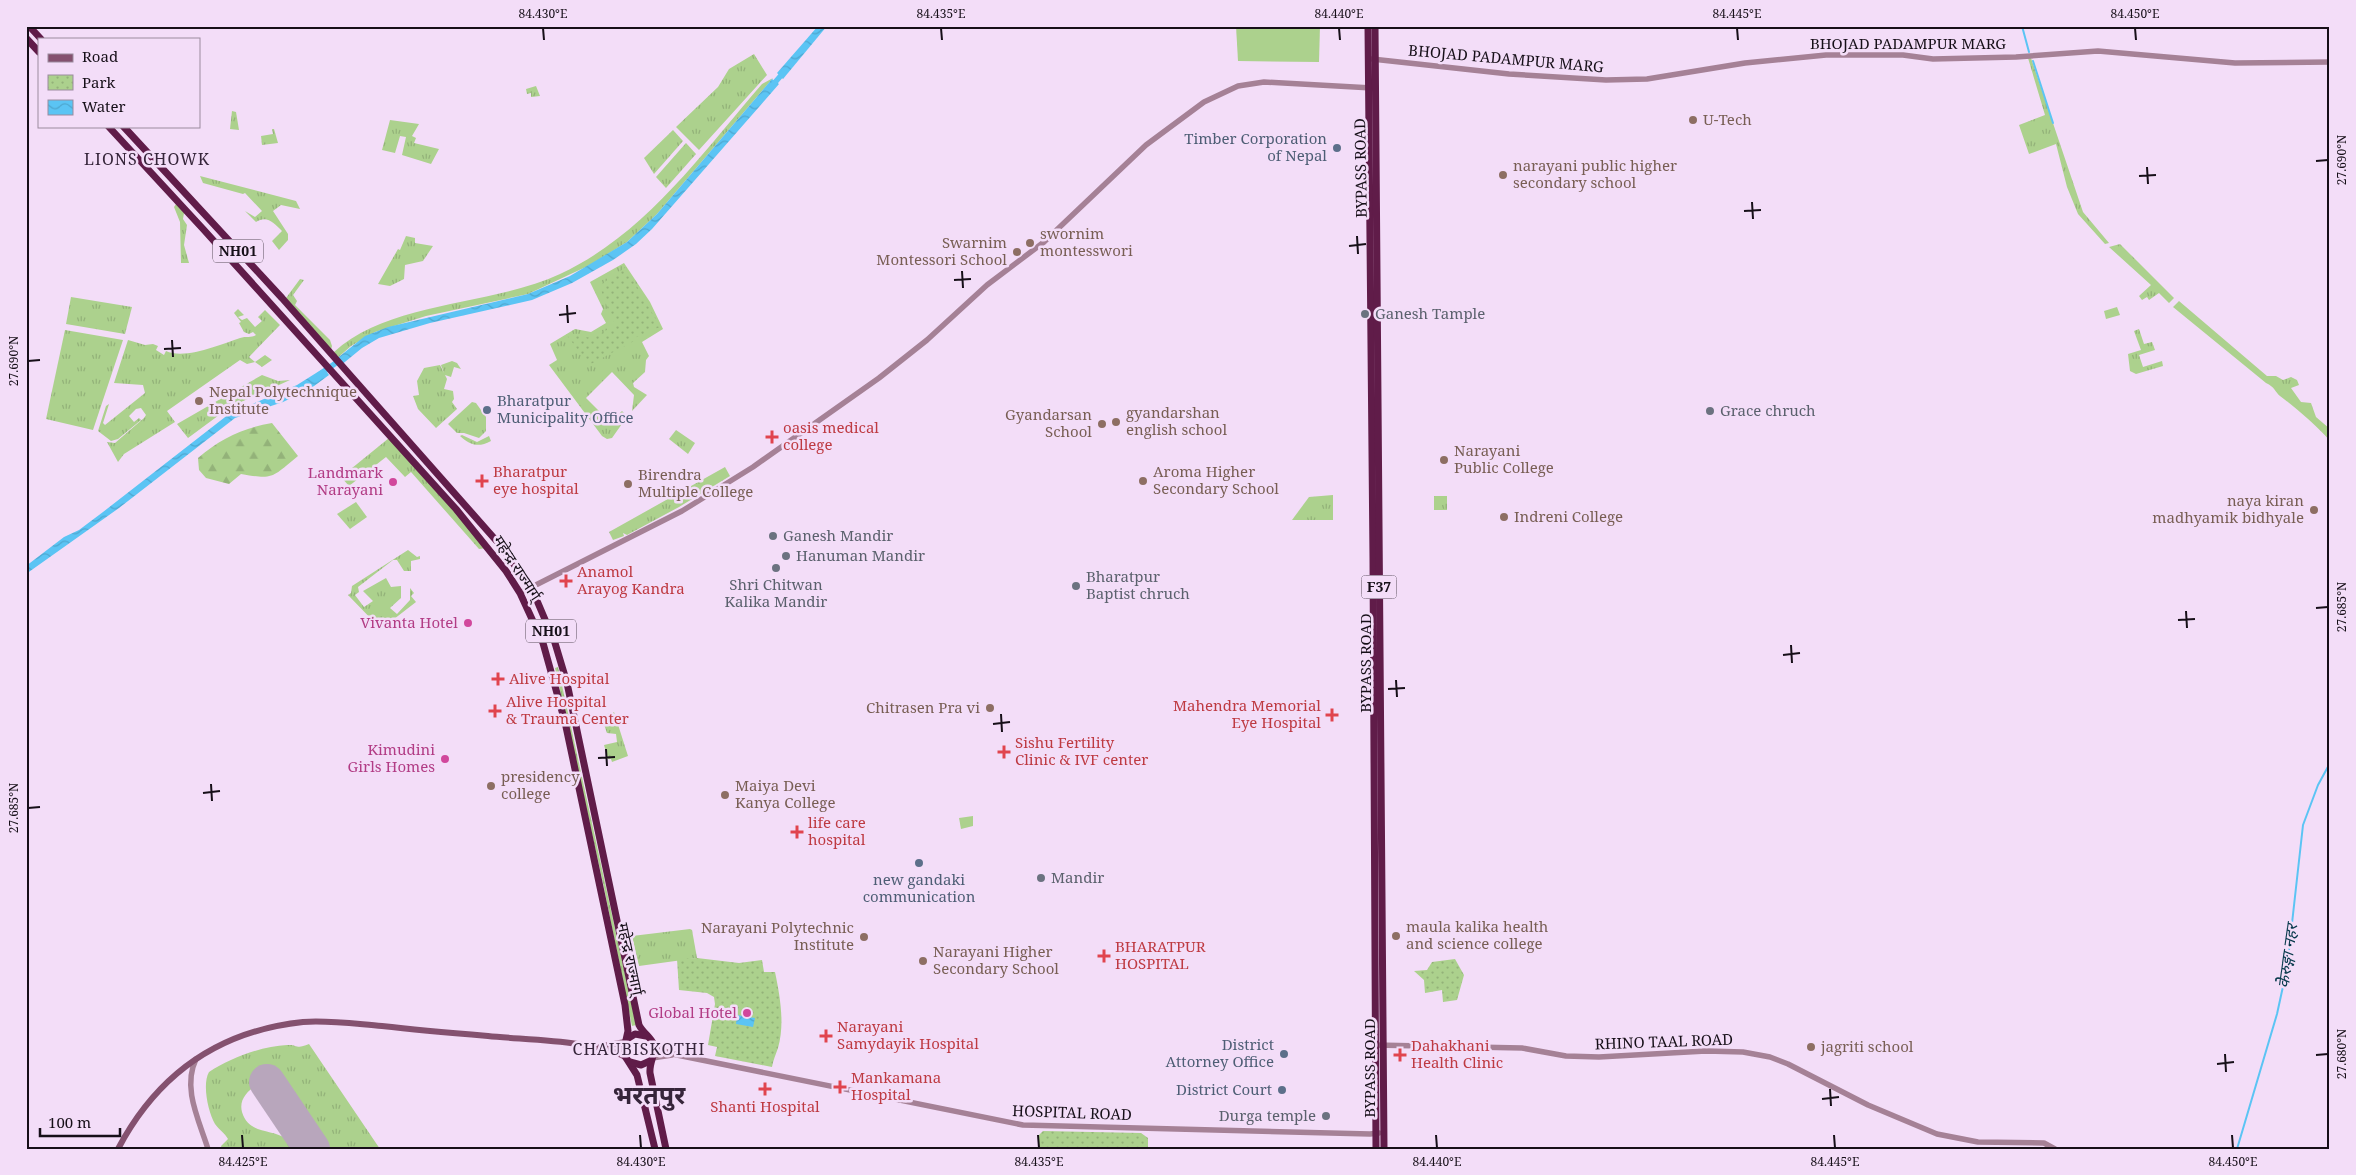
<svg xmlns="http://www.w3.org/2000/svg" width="2356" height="1175" font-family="'Noto Serif','Noto Sans Devanagari',serif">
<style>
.grass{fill:url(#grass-tufts)}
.forest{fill:url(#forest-firs)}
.park{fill:url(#park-dots)}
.garden{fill:#acd18d}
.water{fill:url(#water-waves)}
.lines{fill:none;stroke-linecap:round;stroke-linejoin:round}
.stream{stroke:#5bc4f4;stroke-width:2}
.canal{stroke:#5bc4f4;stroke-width:5.5}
.runway{stroke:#b8a6bc;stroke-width:36}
.tertiary{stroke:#a58196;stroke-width:5.5}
.secondary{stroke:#84516f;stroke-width:6}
.trunk{stroke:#601c49;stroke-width:7}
.ticks{fill:none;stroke:#160f18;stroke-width:2}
.education-dot{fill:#8d6e63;stroke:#f3ddf8;stroke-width:2}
.service-dot{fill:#5c6f8a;stroke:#f3ddf8;stroke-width:2}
.worship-dot{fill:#6b7280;stroke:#f3ddf8;stroke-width:2}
.health-dot{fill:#e0444e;stroke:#f3ddf8;stroke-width:2}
.hotel-dot{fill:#d1479c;stroke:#f3ddf8;stroke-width:2}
.labels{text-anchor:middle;stroke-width:5;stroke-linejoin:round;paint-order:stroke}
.shield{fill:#f3ddf8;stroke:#584d5b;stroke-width:1}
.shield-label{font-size:14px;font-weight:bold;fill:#160f18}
.street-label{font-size:15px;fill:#160f18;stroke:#f3ddf8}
.education-label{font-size:15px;fill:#785e54;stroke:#f3ddf8;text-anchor:start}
.service-label{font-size:15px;fill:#4e5e75;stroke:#f3ddf8;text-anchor:end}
.worship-label{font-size:15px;fill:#5b616d;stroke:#f3ddf8;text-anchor:start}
.health-label{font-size:15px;fill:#be3a42;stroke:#f3ddf8;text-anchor:start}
.hotel-label{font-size:15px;fill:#b23c85;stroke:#f3ddf8;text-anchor:end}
.neighbourhood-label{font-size:16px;letter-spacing:1px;fill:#36253a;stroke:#f3ddf8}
.water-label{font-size:16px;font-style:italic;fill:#08394c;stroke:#f3ddf8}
.town-label{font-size:25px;font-weight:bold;fill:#36253a;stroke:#f3ddf8}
.neatline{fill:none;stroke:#160f18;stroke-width:2}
.ticks-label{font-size:12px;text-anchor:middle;fill:#160f18}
</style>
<defs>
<pattern id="grass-tufts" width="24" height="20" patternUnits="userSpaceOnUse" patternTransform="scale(1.25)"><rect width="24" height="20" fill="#acd18d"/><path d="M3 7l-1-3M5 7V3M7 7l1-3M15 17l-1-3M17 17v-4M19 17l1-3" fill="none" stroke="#93b279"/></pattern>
<pattern id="forest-firs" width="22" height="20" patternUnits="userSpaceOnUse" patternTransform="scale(1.25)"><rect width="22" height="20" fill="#acd18d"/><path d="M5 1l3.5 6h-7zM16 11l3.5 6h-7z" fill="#93b279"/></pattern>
<pattern id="park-dots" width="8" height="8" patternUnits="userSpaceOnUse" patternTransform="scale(1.25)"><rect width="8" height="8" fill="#acd18d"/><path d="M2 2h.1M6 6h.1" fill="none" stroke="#93b279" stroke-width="1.8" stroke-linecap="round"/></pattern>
<pattern id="water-waves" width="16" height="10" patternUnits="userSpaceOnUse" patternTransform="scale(1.25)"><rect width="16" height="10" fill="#5bc4f4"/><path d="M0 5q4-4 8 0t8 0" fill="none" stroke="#4ea7d0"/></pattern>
</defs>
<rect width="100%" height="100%" fill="#f3ddf8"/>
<g class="grass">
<polygon points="754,54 767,75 699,150 676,127 718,87 729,69"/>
<polygon points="2028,58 2031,58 2083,212 2109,243 2105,244 2078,214 2067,187 2056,144 2029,154 2019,125 2045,115"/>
<path d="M773,78L657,214L627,242L590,265L528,294L426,316L375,332L351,346L334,361V352C389,301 492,306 560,274C646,234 702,153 762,84Z"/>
<polygon points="536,86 540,96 531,97 531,93 527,94 526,89"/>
<polygon points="232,111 236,112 239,130 230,129"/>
<polygon points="390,120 419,124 412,136 416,138 414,143 439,149 431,164 402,155 406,137 400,136 395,153 382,150"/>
<polygon points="272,129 274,129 278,143 262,145 261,136 273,134"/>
<polygon points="673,130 683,141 654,174 644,158"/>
<polygon points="686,143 696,154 666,188 656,177"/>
<path d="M200,176L296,201L300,209L281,205L273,211L288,234V240L279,250L272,241L282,231C274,223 267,215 256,222L245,211L255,217L262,211L245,193L243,194L203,183Z"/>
<polygon points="176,204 184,213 183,219 187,225 184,245 189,263 181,263 180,222 174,207"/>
<polygon points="406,236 415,238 415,243 433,246 423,261 405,265 404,279 390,286 378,284 398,249 400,250"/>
<polygon points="2120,244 2174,298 2169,303 2159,293 2149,300 2147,297 2142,300 2139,296 2151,285 2109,247"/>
<polygon points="624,263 650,302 663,329 642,342 649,356 646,360 645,372 633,383 634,387 647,395 632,411 634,395 612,372 586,398 610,422 622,411 626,415 624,421 612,438 607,439 602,436 549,365 557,360 550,344 575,329 591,332 606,323 601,314 603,309 590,282"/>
<polygon points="300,279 304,280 293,295 297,301 295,305 330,340 332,346 331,350 286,298"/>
<polygon points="71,297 132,307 125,334 66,324"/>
<path d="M2179,301L2267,376H2276L2283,380L2291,377L2297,380L2299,385L2291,388L2301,402L2311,403L2316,417L2330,429V441C2316,425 2296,408 2280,396C2275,392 2275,387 2266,383L2173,307Z"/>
<path d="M238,309L244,315L238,317L242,320L247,318L255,327L262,321L258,317L265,310L280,325L249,357L255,362L247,364L240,360L167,411L175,422L124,454L118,462L107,442L115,443L144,418L146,415L141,408L136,409L129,416L134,422L139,418L141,420L118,439L111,441L98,431L106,406L109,404L103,423L105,425L145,393L143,385L114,383L128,340L145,345L153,344L158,346L156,350L164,355L166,351C185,360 222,344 240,338C246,336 251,338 256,335L253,332L249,334L244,332L239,323L241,322L234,313Z"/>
<polygon points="2139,329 2144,344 2152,342 2155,350 2139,355 2143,367 2162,361 2163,366 2136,374 2130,371 2128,354 2141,350 2134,331"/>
<polygon points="65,330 123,340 93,430 46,419"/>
<polygon points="265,355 272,360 262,367 255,362"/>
<polygon points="452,361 457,363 461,369 454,367 451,377 445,375 447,379 444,389 453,391 454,399 452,402 457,409 436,428 418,409 413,396 419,395 417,381 424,368 440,365 444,373 441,365"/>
<polygon points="262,375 278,381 290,380 230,407 188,438 177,424"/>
<polygon points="472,402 476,403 486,417 486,431 479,438 464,433 457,433 448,424"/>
<polygon points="676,430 695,443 688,454 669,439"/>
<path d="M462,435L477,442L489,436L491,441C478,448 470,445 460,436Z"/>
<polygon points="389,438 487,548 479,549 411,472 405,477 386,457 349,486 341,477"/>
<polygon points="725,467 730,476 679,507 627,535 623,533 624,536 613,540 609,532"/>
<polygon points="1333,495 1333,520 1292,520 1309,497"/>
<rect x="1434" y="496" width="13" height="14"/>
<polygon points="356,502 367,517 350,529 337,514"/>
<polygon points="408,550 417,557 420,556 420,559 411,561 411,571 404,571 397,560 393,560 358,587 359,592 355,595 364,607 373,601 363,591 386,578 391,587 401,586 401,598 390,608 397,614 410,600 410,588 414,593 411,596 416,602 385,626 378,626 348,595 351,593 352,586"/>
<polygon points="558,667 636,1025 632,1026 603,883 555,668"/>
<polygon points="614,712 628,756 612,762 611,759 608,759 604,745 617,742 616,734 607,733 601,716"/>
<polygon points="973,816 973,826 961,829 959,818"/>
<polygon points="690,929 692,930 697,958 639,966 632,936"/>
<path d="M309,1044L380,1149H323L273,1075C260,1083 237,1093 242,1112C249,1135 271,1128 287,1139C290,1141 292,1146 294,1149H222L221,1146L228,1139C225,1133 219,1130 215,1124C208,1112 202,1084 209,1072C230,1058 262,1046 287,1045C298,1044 295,1050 309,1044Z"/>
</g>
<path class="forest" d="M272,423L298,456C272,477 275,480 241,474L229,484L206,478L199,470L198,458C220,439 243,428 272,423Z"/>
<g class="park">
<path d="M626,267L660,327L632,339L634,341L589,365L566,334L592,338L616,325C607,313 606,299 599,286Z"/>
<path d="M697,958L739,963L762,960L764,972H775C780,996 785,1024 778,1048C776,1054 773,1060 772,1067L715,1056L717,1047L708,1045L715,1004L714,997L707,993L679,990L677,959Z"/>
<polygon points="1455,959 1464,975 1457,1000 1443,1002 1442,990 1425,993 1424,980 1414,971 1427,970 1432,962"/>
<polygon points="1043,1131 1141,1133 1148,1138 1148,1149 1039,1149 1039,1135"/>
</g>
<g class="garden">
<polygon points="1236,26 1320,26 1319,62 1238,61"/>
<polygon points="2117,307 2120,315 2106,319 2104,311"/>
</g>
<g class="water">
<polygon points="818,26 827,26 783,79 777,73"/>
<polygon points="772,79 779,84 652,229 636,244 613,260 572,283 532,300 430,323 379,338 362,348 340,366 335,360 365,336 388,327 528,294 570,276 627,242 657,214"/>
<polygon points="324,368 329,375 310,389 283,402 235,418 119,508 26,574 26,566 64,537 79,530 103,512 229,414 297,385"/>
<polygon points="737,1015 755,1018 753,1027 736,1024"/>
</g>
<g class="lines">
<g class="stream">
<polyline points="2022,26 2029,52"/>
<polyline points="2033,61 2053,123"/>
<polyline points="2237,1149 2277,1014 2287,968 2303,825 2318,785 2330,763"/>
</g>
<g class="canal">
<polyline points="771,87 784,72"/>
<polyline points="319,375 340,360"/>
</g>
<polyline class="runway" points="267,1082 312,1149"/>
<g class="tertiary">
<polyline points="1372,59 1509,74 1606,80 1647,79 1745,63 1826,55 1903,55 1933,59 2016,57 2098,51 2235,63 2330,62"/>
<polyline points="520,593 682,511 753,467 879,378 927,340 987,285 1044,242 1146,145 1204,102 1238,86 1264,82 1372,88"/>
<polyline points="652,1041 664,1051 677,1055 1023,1125 1370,1134 1379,1133"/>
<polyline points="1374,1045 1522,1048 1566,1056 1599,1057 1706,1051 1743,1052 1770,1057 1788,1064 1868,1105 1937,1134 1978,1142 2044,1143 2055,1149"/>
<polyline points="652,1058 672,1055"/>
<path d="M196,1059C182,1088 199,1120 208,1149"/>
</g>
<g class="secondary">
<polyline points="603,1046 625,1042"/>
<path d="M118,1149C157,1075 218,1031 303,1022C329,1020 356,1024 382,1026C417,1030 452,1033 488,1036C524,1040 595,1040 625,1057"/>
</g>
<g class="trunk">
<polyline points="29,26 41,39"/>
<polyline points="1368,26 1373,558 1376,1149"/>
<polyline points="1375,26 1384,1149"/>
<polyline points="26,38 39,52"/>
<polyline points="108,126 204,230 456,509 506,571 520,593 543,643 565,722 625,1005 628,1031 623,1053 637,1075 655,1149"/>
<path d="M123,126L282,298L501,546L530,587L538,603L555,643L567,683L639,1025C643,1033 651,1037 654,1045C656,1054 649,1062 650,1073L666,1149"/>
<polyline points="627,1039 635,1034 646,1036"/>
<polyline points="630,1062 641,1065 650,1061"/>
</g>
</g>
<path class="ticks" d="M543,28L544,40M941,28L942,40M1339,28L1340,40M1737,28L1738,40M2135,28L2136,40M2316,161L2328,160M2147,167L2148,184M2139,176L2156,175M1752,202L1753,219M1744,211L1761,210M1357,236L1358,254M1349,246L1366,244M962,271L963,288M954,280L971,279M567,305L568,323M559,315L576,313M172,340L173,357M164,349L181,348M28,361L40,360M2316,608L2328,607M2186,611L2187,628M2178,620L2195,619M1791,645L1792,663M1783,655L1800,653M1396,680L1397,697M1388,689L1405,688M1001,714L1002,732M993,724L1010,722M606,749L607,766M598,758L615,757M211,784L212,801M203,793L220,791M28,808L40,807M2225,1054L2226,1072M2316,1055L2328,1054M2217,1064L2234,1062M1830,1089L1831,1106M1822,1099L1839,1097M242,1135L243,1148M640,1135L641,1148M1038,1135L1039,1148M1436,1135L1437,1148M1834,1135L1835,1148M2232,1135L2233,1148"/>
<g class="education-dot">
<circle cx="1693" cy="120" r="5"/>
<circle cx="1503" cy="175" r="5"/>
<circle cx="1030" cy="243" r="5"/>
<circle cx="1017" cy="252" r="5"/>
<circle cx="199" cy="401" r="5"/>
<circle cx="1116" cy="422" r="5"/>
<circle cx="1102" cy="424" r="5"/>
<circle cx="1444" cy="460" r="5"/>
<circle cx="1143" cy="481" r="5"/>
<circle cx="628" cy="484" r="5"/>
<circle cx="2314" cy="510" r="5"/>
<circle cx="1504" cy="517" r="5"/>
<circle cx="990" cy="708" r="5"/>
<circle cx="491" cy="786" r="5"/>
<circle cx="725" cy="795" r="5"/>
<circle cx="1396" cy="936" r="5"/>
<circle cx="864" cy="937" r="5"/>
<circle cx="923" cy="961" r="5"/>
<circle cx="1811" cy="1047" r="5"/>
</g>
<g class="service-dot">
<circle cx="1337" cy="148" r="5"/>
<circle cx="487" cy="410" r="5"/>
<circle cx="919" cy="863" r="5"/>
<circle cx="1284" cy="1054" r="5"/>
<circle cx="1282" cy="1090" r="5"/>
</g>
<g class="worship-dot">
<circle cx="1365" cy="314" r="5"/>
<circle cx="1710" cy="411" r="5"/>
<circle cx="773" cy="536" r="5"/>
<circle cx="786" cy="556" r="5"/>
<circle cx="776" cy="568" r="5"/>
<circle cx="1076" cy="586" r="5"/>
<circle cx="1041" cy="878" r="5"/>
<circle cx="1326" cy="1116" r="5"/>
</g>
<g class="health-dot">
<path d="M769.5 429.5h5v5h5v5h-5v5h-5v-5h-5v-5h5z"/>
<path d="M479.5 473.5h5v5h5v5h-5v5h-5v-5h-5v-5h5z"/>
<path d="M563.5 573.5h5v5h5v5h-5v5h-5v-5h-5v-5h5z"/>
<path d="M495.5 671.5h5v5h5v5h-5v5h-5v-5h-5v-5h5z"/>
<path d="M492.5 703.5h5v5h5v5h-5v5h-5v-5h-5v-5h5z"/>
<path d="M1329.5 707.5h5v5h5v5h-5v5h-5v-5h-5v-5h5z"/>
<path d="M1001.5 744.5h5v5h5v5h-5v5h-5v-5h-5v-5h5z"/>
<path d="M794.5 824.5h5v5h5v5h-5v5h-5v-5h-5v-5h5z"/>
<path d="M1101.5 948.5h5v5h5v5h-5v5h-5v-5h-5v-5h5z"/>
<path d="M823.5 1028.5h5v5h5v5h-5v5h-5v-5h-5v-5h5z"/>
<path d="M1397.5 1047.5h5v5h5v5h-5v5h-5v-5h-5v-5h5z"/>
<path d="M837.5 1079.5h5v5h5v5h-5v5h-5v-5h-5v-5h5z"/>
<path d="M762.5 1081.5h5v5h5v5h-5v5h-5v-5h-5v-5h5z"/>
</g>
<g class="hotel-dot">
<circle cx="393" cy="482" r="5"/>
<circle cx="468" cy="623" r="5"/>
<circle cx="445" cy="759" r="5"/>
<circle cx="747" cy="1013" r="5"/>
</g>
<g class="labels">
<g class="shield">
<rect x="213" y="239.5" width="50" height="23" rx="4"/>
<rect x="1361.5" y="575.5" width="35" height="23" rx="4"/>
<rect x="526" y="619.5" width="50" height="23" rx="4"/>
</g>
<g class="shield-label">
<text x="238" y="256">NH01</text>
<text x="1379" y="592">F37</text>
<text x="551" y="636">NH01</text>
</g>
<g class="street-label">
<text x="1908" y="49">BHOJAD PADAMPUR MARG</text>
<text transform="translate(1506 59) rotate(5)" y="5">BHOJAD PADAMPUR MARG</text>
<text transform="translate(1361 168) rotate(-91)" y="5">BYPASS ROAD</text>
<text transform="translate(517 568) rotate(57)" y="5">महेन्द्र राज्मार्ग्</text>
<text transform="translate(1366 663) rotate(-90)" y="5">BYPASS ROAD</text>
<text transform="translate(630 959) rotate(78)" y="5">महेन्द्र राज्मार्ग्</text>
<text transform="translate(1664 1042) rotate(-2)" y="5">RHINO TAAL ROAD</text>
<text transform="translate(1370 1068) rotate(-90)" y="5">BYPASS ROAD</text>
<text transform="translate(1072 1113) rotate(2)" y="5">HOSPITAL ROAD</text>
</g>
<g class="education-label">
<text x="1703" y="125">U-Tech</text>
<text x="1513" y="171">narayani public higher<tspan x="1513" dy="17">secondary school</tspan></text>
<text x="1040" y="239">swornim<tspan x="1040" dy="17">montesswori</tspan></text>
<text x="1007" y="248" text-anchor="end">Swarnim<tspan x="1007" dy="17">Montessori School</tspan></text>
<text x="209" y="397">Nepal Polytechnique<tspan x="209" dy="17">Institute</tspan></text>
<text x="1126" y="418">gyandarshan<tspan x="1126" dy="17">english school</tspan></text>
<text x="1092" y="420" text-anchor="end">Gyandarsan<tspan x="1092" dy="17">School</tspan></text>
<text x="1454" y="456">Narayani<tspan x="1454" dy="17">Public College</tspan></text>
<text x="1153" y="477">Aroma Higher<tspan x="1153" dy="17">Secondary School</tspan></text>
<text x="638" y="480">Birendra<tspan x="638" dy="17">Multiple College</tspan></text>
<text x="2304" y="506" text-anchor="end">naya kiran<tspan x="2304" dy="17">madhyamik bidhyale</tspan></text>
<text x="1514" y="522">Indreni College</text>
<text x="980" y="713" text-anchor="end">Chitrasen Pra vi</text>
<text x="501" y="782">presidency<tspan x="501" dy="17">college</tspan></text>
<text x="735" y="791">Maiya Devi<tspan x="735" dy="17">Kanya College</tspan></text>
<text x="1406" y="932">maula kalika health<tspan x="1406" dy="17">and science college</tspan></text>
<text x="854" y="933" text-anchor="end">Narayani Polytechnic<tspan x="854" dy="17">Institute</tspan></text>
<text x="933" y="957">Narayani Higher<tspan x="933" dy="17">Secondary School</tspan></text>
<text x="1821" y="1052">jagriti school</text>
</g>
<g class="service-label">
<text x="1327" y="144">Timber Corporation<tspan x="1327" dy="17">of Nepal</tspan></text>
<text x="497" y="406" text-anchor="start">Bharatpur<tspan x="497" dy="17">Municipality Office</tspan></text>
<text x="919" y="885" text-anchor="middle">new gandaki<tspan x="919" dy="17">communication</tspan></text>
<text x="1274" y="1050">District<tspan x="1274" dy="17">Attorney Office</tspan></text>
<text x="1272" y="1095">District Court</text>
</g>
<g class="worship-label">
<text x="1375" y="319">Ganesh Tample</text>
<text x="1720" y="416">Grace chruch</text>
<text x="783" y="541">Ganesh Mandir</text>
<text x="796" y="561">Hanuman Mandir</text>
<text x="1086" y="582">Bharatpur<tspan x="1086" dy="17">Baptist chruch</tspan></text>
<text x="776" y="590" text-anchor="middle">Shri Chitwan<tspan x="776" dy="17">Kalika Mandir</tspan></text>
<text x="1051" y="883">Mandir</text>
<text x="1316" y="1121" text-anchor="end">Durga temple</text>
</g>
<g class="health-label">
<text x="783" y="433">oasis medical<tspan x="783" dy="17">college</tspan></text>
<text x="493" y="477">Bharatpur<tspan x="493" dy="17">eye hospital</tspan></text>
<text x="577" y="577">Anamol<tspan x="577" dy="17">Arayog Kandra</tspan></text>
<text x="509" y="684">Alive Hospital</text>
<text x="506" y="707">Alive Hospital<tspan x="506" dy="17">&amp; Trauma Center</tspan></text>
<text x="1321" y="711" text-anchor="end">Mahendra Memorial<tspan x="1321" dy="17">Eye Hospital</tspan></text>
<text x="1015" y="748">Sishu Fertility<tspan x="1015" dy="17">Clinic &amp; IVF center</tspan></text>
<text x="808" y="828">life care<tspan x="808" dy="17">hospital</tspan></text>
<text x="1115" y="952">BHARATPUR<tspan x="1115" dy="17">HOSPITAL</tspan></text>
<text x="837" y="1032">Narayani<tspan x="837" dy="17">Samydayik Hospital</tspan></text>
<text x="1411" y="1051">Dahakhani<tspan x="1411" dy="17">Health Clinic</tspan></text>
<text x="851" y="1083">Mankamana<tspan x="851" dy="17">Hospital</tspan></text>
<text x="765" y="1112" text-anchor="middle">Shanti Hospital</text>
</g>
<g class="hotel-label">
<text x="383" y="478">Landmark<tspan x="383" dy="17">Narayani</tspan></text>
<text x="458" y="628">Vivanta Hotel</text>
<text x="435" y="755">Kimudini<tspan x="435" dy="17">Girls Homes</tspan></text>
<text x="737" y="1018">Global Hotel</text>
</g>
<g class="neighbourhood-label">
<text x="147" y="165">LIONS CHOWK</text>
<text x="639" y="1055">CHAUBISKOTHI</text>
</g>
<g class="water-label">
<text transform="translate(2287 956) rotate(-82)" y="6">केेरुङ्गा नहर</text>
</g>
<g class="town-label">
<text x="649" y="1104">भरतपुर</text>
</g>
</g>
<rect width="2356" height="1175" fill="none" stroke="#f3ddf8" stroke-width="55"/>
<rect x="38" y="38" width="162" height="90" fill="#f3ddf8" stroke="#9b8b9e"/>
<rect x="48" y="54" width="25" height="8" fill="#84516f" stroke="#9b8b9e"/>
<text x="82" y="62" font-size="15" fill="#160f18">Road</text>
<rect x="48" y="75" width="25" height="15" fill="url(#park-dots)" stroke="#9b8b9e"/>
<text x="82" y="88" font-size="15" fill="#160f18">Park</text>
<rect x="48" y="100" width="25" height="15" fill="url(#water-waves)" stroke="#9b8b9e"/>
<text x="82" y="112" font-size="15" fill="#160f18">Water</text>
<path d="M40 1128v8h80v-8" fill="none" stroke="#160f18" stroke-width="2.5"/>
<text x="48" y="1128" font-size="15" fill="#160f18" stroke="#f3ddf8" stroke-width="4" paint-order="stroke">100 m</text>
<rect x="28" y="28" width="2300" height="1120" class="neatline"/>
<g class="ticks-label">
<text x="543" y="18">84.430°E</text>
<text x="941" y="18">84.435°E</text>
<text x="1339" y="18">84.440°E</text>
<text x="1737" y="18">84.445°E</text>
<text x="2135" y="18">84.450°E</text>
<text transform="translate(2342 160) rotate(-90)" y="4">27.690°N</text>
<text transform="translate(14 361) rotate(-90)" y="4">27.690°N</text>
<text transform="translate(2342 607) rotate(-90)" y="4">27.685°N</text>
<text transform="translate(14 808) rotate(-90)" y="4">27.685°N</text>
<text transform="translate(2342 1054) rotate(-90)" y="4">27.680°N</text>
<text x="243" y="1166">84.425°E</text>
<text x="641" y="1166">84.430°E</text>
<text x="1039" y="1166">84.435°E</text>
<text x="1437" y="1166">84.440°E</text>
<text x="1835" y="1166">84.445°E</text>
<text x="2233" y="1166">84.450°E</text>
</g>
</svg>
